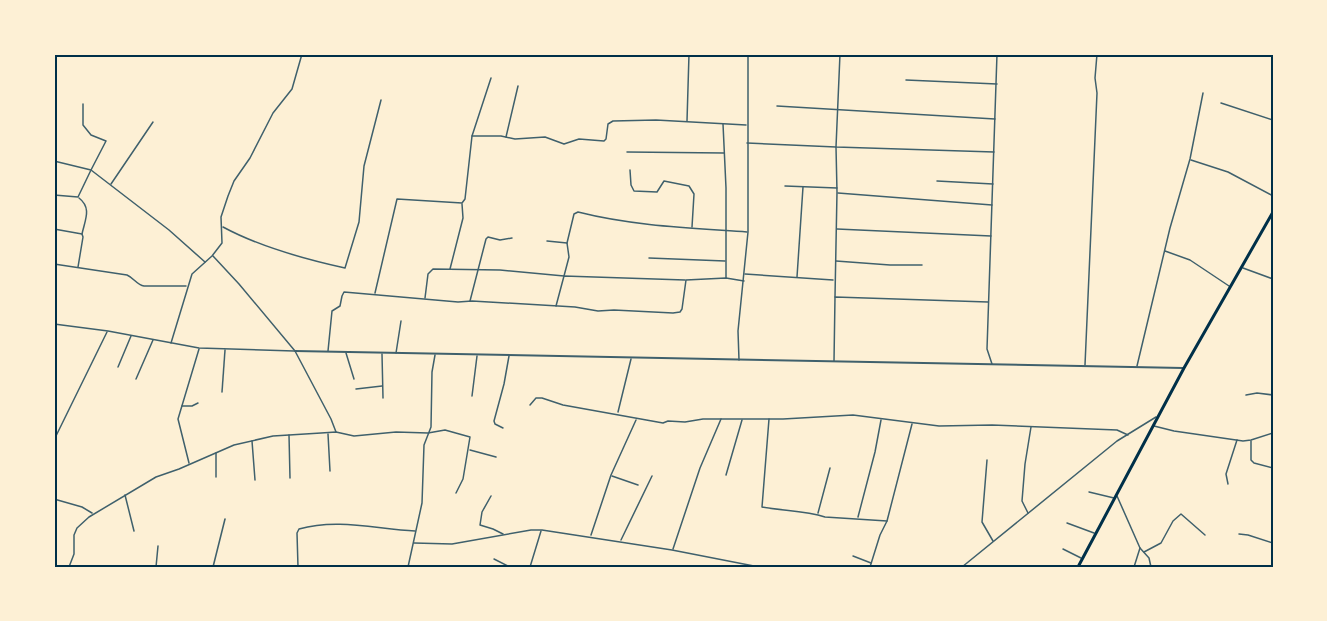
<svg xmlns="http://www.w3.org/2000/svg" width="1327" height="621" font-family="'DM Sans',sans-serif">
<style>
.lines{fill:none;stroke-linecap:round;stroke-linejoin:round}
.minor{stroke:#3f606c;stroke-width:1.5}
.tertiary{stroke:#3f606c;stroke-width:2}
.primary{stroke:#003049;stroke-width:3}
.neatline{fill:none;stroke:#003049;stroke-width:2}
</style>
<rect width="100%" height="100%" fill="#fdf0d5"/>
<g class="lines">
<g class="minor">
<polyline points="840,54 836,147 994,152"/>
<polyline points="1266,54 1273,57"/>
<polyline points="906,80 997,84"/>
<polyline points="1221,103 1273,120"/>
<polyline points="83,104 83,125 91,135 106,141 91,170 169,230 205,262"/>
<polyline points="777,106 995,119"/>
<polyline points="687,121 689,54"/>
<polyline points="723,124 726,188 726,278"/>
<polyline points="472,136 501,136 515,139 545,137 564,144 579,139 604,141 606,139 608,124 613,121 656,120 746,125"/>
<polyline points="506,137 518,86"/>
<polyline points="747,143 836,147 837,192 835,297"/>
<polyline points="627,152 724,153"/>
<polyline points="1191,160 1228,172 1273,196"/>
<polyline points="54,161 91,170 78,197 54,195"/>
<polyline points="630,170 631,185 634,191 657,192 664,181 689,186 694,194 692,227"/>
<polyline points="937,181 993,184"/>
<polyline points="111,184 153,122"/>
<polyline points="785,186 837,188"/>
<polyline points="838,193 992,205"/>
<path d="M79,198C92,208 85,220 82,234"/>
<path d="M223,227C260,247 304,259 345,268L359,222L364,166L381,100"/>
<polyline points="54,229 82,234 83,237 78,267"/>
<polyline points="837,229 991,236"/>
<path d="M567,243L574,214L578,212C633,226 691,228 747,232"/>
<polyline points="1165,251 1190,260 1229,286"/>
<polyline points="213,256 239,284 295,351 331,419 336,432"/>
<polyline points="649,258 725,261"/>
<polyline points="836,261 890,265 922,265"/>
<path d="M54,264L127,275C134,278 137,285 144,286H186"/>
<polyline points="1243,268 1273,279"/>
<polyline points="450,269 463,218 462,204"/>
<polyline points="745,274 833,280"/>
<polyline points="797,277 803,187"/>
<polyline points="375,293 397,199 462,203 465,199 472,136 491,78"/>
<polyline points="425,298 428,274 433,269 500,270 564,276 569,257 567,243 547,241"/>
<polyline points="470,301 486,239 488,237 500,240 512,238"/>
<polyline points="556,306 564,276 685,280"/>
<polyline points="54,324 108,331 199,348 294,351"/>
<polyline points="171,343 192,274 212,256 222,243 221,217 228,196 234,181 250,158 273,113 292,89 302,54"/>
<polyline points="328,351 332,311 340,306 342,296 344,292 458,302 472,301 575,307 598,311 614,310 673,313 680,312 682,309 686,280 726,278 744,281"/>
<polyline points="346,353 354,379"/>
<polyline points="396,353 401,321"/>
<polyline points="382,354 383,398"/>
<polyline points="739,360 738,331 748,232 748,54"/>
<polyline points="834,361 835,297 988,302"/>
<polyline points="992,364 987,349 997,54"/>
<polyline points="1085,365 1097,93 1095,78 1097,54"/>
<polyline points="1137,366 1170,228 1190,159 1203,93"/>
<polyline points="118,367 131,336"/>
<polyline points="136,379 153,340"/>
<polyline points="356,389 382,386"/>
<polyline points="222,392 225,350"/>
<polyline points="1246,395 1257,393 1273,395"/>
<polyline points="472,396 477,356"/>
<polyline points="530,405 536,398 542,398 563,405 663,423 668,421 685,422 703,419 783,419 853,415 939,426 992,425 1117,430 1128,435"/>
<polyline points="182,406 192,406 198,403"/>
<polyline points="618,412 631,359"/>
<path d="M769,419L762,507C783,511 805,510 825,517L887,521"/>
<polyline points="1154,426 1174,431 1243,441 1251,440 1273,433"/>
<polyline points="503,428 495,424 494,421 504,384 509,356"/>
<polyline points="328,434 330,471"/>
<polyline points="289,435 290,478"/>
<polyline points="54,440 107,332"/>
<polyline points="252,441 255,480"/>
<polyline points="1251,441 1251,460 1254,463 1273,468"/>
<polyline points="470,450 496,457"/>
<polyline points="987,460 982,522 993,541"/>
<polyline points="189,463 178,419 199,349"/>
<polyline points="726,475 742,420"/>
<polyline points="612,476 638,485"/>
<polyline points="216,477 216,453"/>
<polyline points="1228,484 1226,474 1237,440"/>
<polyline points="1089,492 1114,498"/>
<polyline points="125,495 134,531"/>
<polyline points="491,496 482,512 480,525 493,529 503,534"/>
<polyline points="1117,496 1140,548 1149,558 1151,567"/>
<polyline points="54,499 82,507 92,513"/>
<polyline points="818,513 830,468"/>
<polyline points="1028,513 1022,501 1025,464 1031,427"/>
<polyline points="858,517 875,452 881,420"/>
<polyline points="1067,523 1094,533"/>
<polyline points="1239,534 1248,535 1273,543"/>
<polyline points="591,535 611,475 636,420"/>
<polyline points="621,540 652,476"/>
<polyline points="414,543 452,544 531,530 542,530 672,550 759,567"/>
<polyline points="673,549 700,468 721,419"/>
<polyline points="1063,549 1081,558"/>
<polyline points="1144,552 1161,543 1173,521 1181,514 1205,535"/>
<polyline points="853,556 871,563"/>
<polyline points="494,559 510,567"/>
<polyline points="69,567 74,554 74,535 77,528 89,517 156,477 179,469 234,445 273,436 321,433 336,432 354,436 396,432 428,433 445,430 470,437 463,479 456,493"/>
<polyline points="156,567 158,546"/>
<polyline points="213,567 225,519"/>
<path d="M298,567L297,533L299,529C337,518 376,529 415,531"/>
<polyline points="408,567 422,503 424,445 431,427 432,372 435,355"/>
<polyline points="530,567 541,531"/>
<polyline points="870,567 880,535 887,521 912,424"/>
<polyline points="962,567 1117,441 1156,417"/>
<polyline points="1134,567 1140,548"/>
</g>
<polyline class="tertiary" points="295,351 1183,368"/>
<polyline class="primary" points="1078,567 1184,368 1273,212"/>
</g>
<rect width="1327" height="621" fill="none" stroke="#fdf0d5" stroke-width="111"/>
<rect x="56" y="56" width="1216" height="510" class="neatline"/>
</svg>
